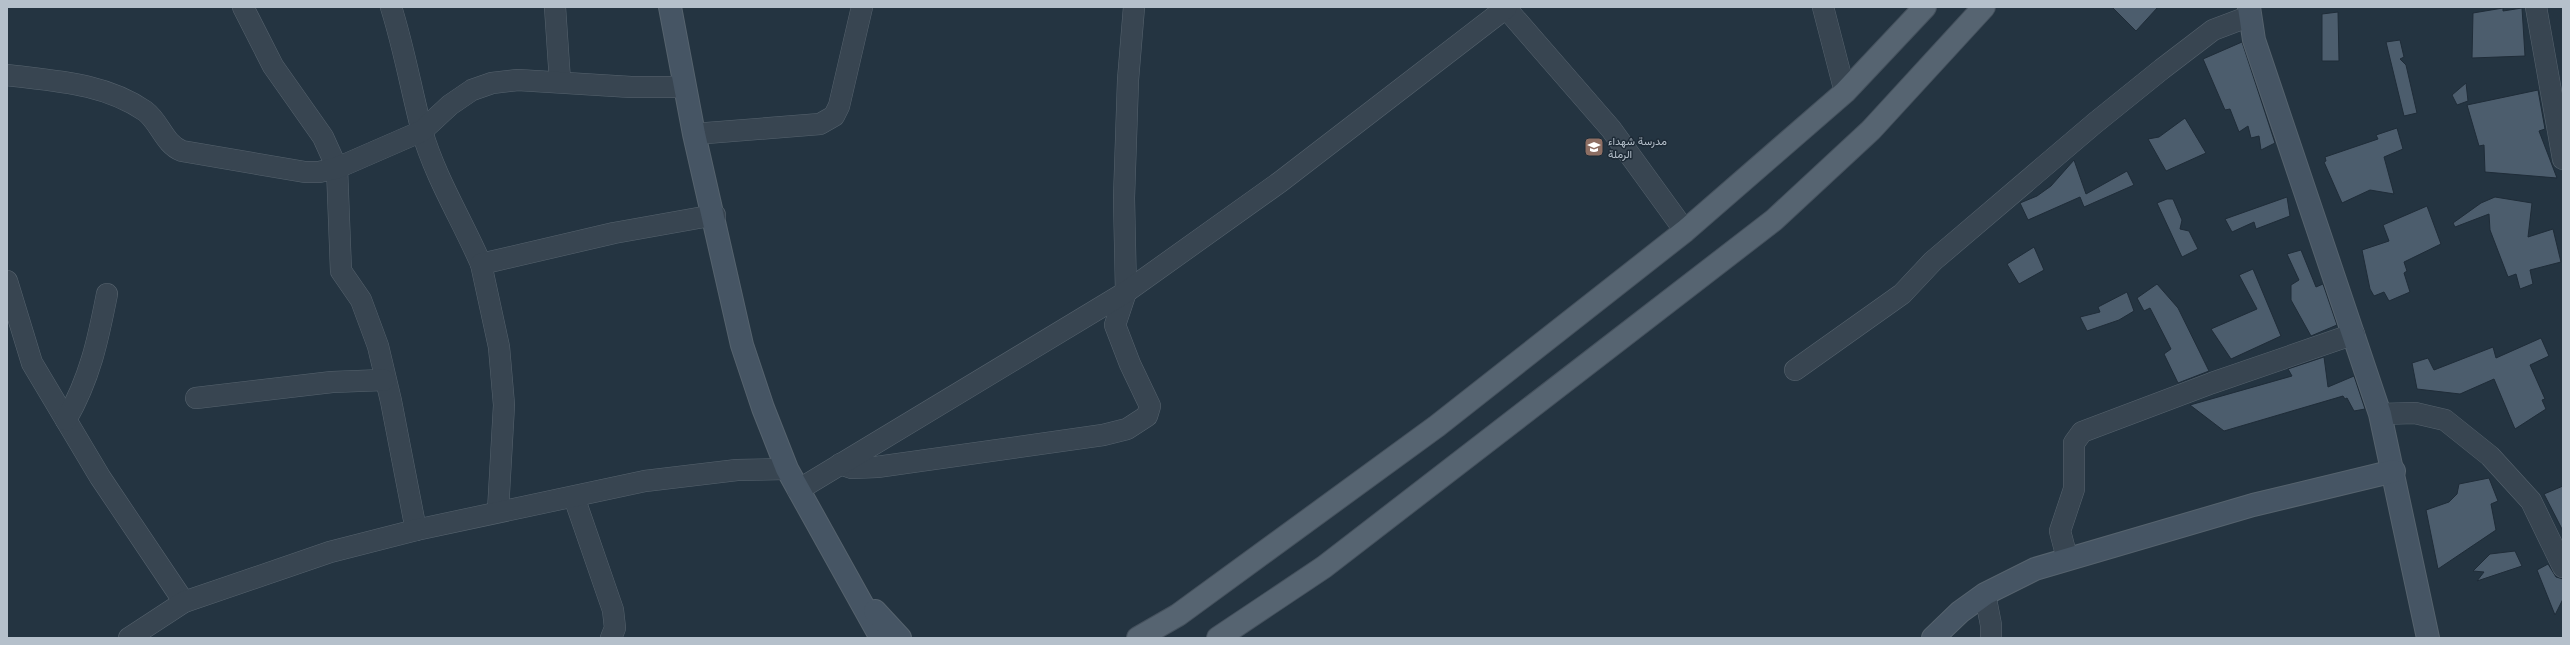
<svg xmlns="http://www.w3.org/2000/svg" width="2570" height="645" font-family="Lato,Vazirmatn,sans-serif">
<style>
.building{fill:#4c5d6d;stroke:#1f2c38}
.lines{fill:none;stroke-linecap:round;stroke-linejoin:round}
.street-casing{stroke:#56636e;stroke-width:22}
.secondary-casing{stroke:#56636e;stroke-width:24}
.primary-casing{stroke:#45515d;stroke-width:24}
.street{stroke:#384551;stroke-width:21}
.secondary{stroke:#465564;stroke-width:22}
.primary{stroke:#566471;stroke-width:22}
.labels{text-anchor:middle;stroke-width:3;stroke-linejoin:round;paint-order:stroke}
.poi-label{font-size:11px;fill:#b5c0cb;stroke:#1d2a36;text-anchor:start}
</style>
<rect width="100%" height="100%" fill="#243441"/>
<g class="building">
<polygon points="2112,7 2158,7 2136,31"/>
<polygon points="2503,8 2503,11 2522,8 2525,56 2472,58 2473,13"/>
<polygon points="2338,12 2339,61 2322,61 2322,14"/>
<polygon points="2400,40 2404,57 2400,59 2406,65 2417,113 2404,116 2386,42"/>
<polygon points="2242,42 2275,143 2261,150 2259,136 2251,138 2248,126 2239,132 2230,109 2225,110 2203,59"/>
<polygon points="2466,83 2468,101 2457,105 2452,95"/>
<polygon points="2538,90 2545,129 2539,131 2557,178 2485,172 2484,145 2479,146 2467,105"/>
<polygon points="2185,118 2206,153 2166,171 2148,139 2159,137"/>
<polygon points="2397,128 2403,149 2384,157 2394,194 2370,190 2342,203 2324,162 2326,161 2325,157 2378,139 2376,135"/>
<polygon points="2074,160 2086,194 2127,171 2134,185 2084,207 2080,197 2028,220 2020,203 2037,196 2051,186"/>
<polygon points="2287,197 2290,216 2256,229 2254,222 2232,232 2225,219"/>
<polygon points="2495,197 2532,203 2528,237 2553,229 2561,262 2530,270 2533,284 2520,289 2516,274 2508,277 2490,230 2489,214 2455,227 2453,223 2481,203"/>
<polygon points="2167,199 2173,199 2182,220 2180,229 2189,231 2198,249 2182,257 2157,203"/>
<polygon points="2427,206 2441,244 2404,262 2407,271 2404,273 2410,292 2389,301 2384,292 2374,296 2370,289 2362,250 2389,241 2383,225"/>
<polygon points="2034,247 2044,270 2019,284 2007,264"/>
<polygon points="2301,250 2316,287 2323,284 2337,325 2311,336 2291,300 2291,285 2299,280 2287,254"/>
<polygon points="2253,269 2281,336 2231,359 2211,329 2257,309 2239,275"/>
<polygon points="2157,284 2178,308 2209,371 2178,383 2164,354 2171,349 2150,308 2144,311 2137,298"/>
<polygon points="2127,292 2134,311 2119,320 2087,331 2080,317 2100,312 2098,307"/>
<polygon points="2541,338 2549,356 2530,365 2545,399 2542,400 2546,409 2515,429 2494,379 2460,394 2417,389 2412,363 2428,358 2434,370 2493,347 2496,358"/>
<polygon points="2324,357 2328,387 2354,376 2365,409 2354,411 2347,398 2345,399 2343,396 2224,431 2190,405 2292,376 2288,369"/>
<polygon points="2489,478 2498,501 2491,504 2496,530 2438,569 2426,510 2449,502 2457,494 2459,484"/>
<polygon points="2563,486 2563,531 2544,494"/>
<polygon points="2515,551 2522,566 2477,581 2484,572 2473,571 2490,554"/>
<polygon points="2548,564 2556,577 2563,579 2563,599 2555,615 2537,570"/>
</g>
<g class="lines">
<defs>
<g id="street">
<polyline points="243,7 273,66 323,137 337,168 341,271 361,300 378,346 391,401 416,530"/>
<path d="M391,7C404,48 411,89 422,131C435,177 462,220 481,264"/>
<polyline points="555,7 560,81"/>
<polyline points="1505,7 1611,129 1685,231"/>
<polyline points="1823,7 1845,92"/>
<polyline points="2536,7 2563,159"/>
<path d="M7,75C55,81 104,83 145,111C160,122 164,144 182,151L305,172H319L337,168L422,131L450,105L472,90L492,83L518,80L631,87H685"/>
<polyline points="694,134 820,124 834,116 839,106 862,7"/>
<polyline points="7,281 32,363 100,477 184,602"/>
<polyline points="1795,370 1902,294 1933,261 2095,123 2162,69 2213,30 2250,16"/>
<polyline points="196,398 332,382 384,380"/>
<polyline points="2380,414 2415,413 2445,420 2490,456 2531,501 2563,567"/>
<path d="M66,420C90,378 98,340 107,294"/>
<polyline points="840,464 852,468 877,467 1103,435 1127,429 1147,416 1150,406 1130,364 1115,325 1126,292 1124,198 1128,80 1134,7"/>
<polyline points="798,490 1126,292 1280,182 1506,8"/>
<polyline points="574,497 613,610 615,628 611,638"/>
<polyline points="498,511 504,405 499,347 481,264 614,233 715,215"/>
<polyline points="2067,558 2060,531 2074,489 2074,443 2082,432 2212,383 2354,334"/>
<polyline points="1985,594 1991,625 1991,638"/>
<polyline points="129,638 184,602 330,552 416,530 645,481 737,470 787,469"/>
</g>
<g id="secondary">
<polyline points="670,7 694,134 742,345 763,408 787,469 881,638"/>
<polyline points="2249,7 2254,40 2380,414 2428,638"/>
<polyline points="875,611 900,638"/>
<polyline points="1933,638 1960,612 1985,594 2035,569 2253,505 2394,471"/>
</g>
<g id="primary">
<polyline points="1138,638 1178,615 1437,426 1685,231 1845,92 1925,7"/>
<polyline points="1218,638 1324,567 1774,220 1871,130 1984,7"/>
</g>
</defs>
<use href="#street" class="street-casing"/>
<use href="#secondary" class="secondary-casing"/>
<use href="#primary" class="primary-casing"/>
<use href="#street" class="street"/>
<use href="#secondary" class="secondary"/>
<use href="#primary" class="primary"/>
</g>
<defs>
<symbol id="school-square" viewBox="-11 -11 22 22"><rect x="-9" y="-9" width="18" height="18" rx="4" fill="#8d6e63" stroke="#1d2a36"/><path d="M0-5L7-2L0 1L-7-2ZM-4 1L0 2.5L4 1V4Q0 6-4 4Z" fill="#fff"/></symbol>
</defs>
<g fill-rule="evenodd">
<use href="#school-square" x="1583" y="136" width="22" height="22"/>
</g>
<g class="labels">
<g class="poi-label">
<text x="1608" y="145">مدرسة شهداء<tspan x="1608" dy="13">الرملة</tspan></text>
</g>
</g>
<rect width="2570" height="645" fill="none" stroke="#b5c0cb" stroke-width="16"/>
</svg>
